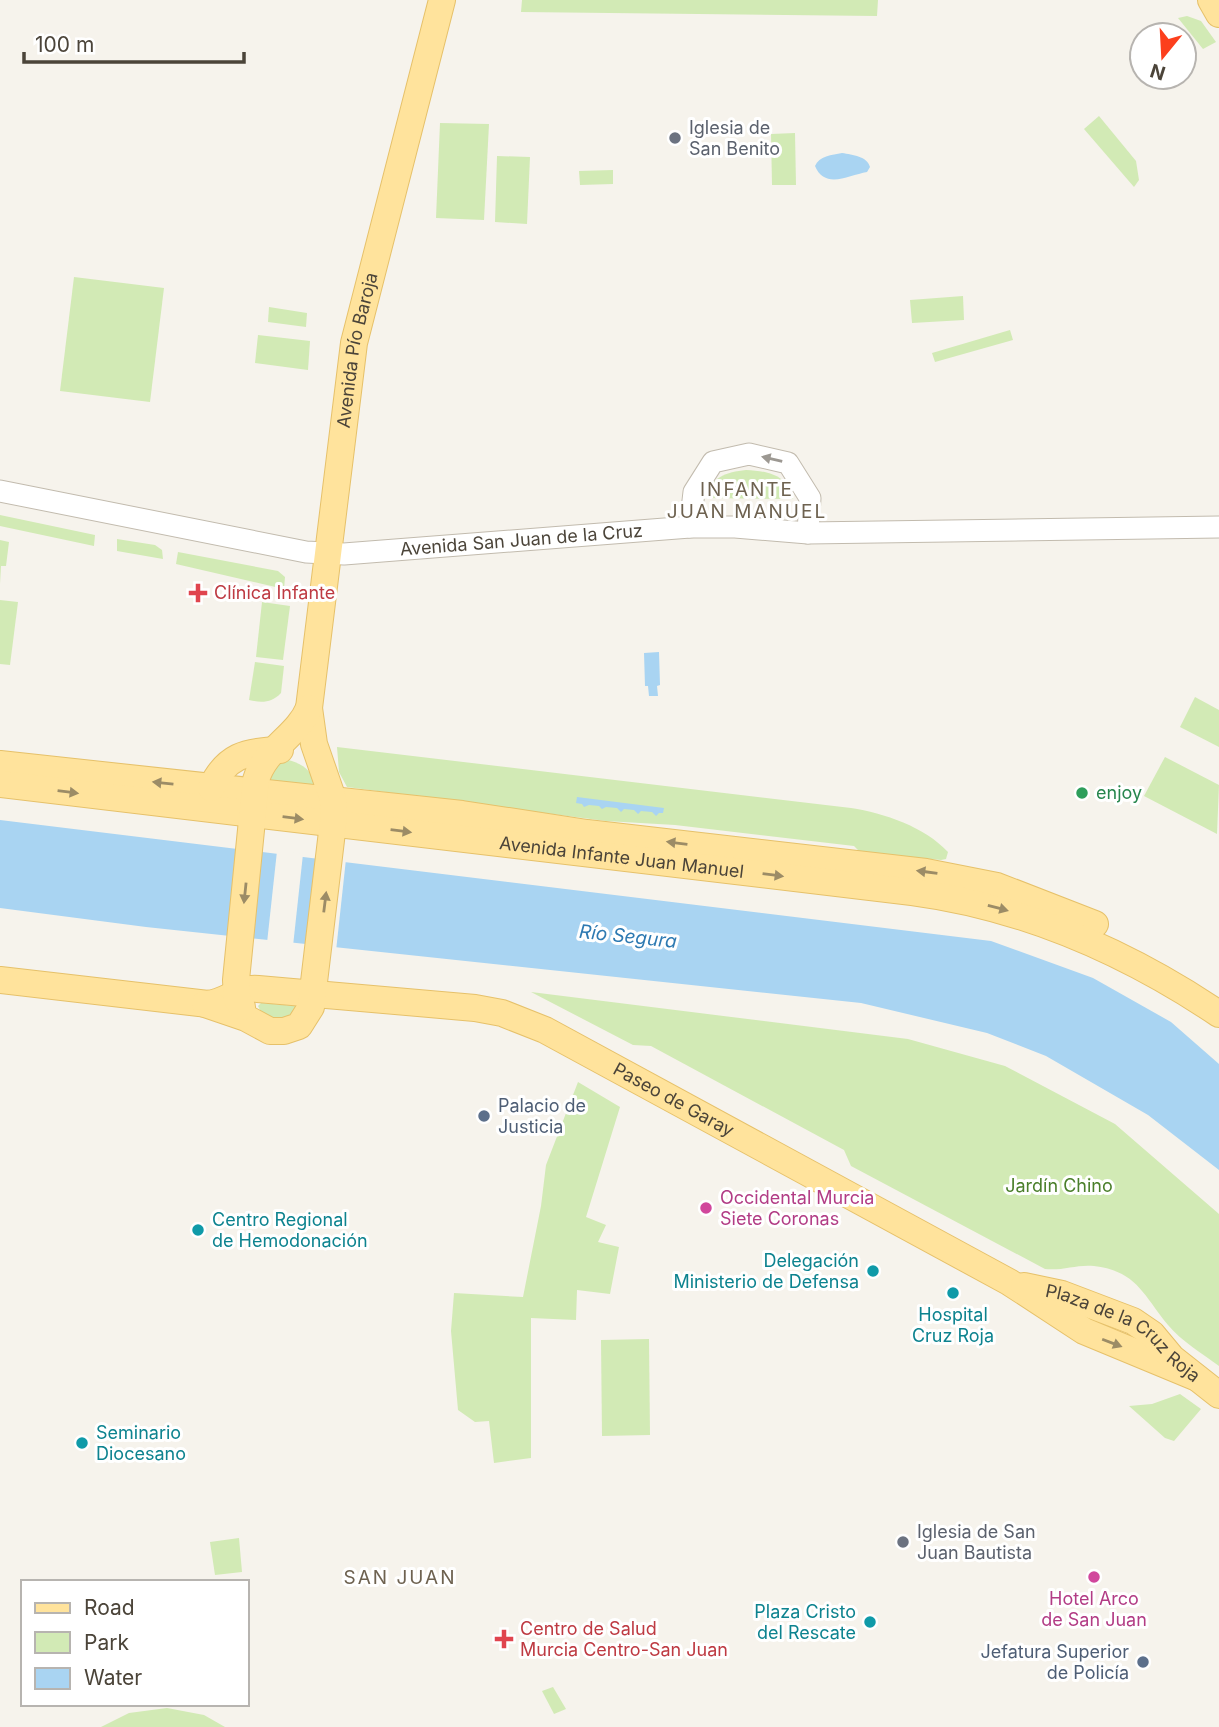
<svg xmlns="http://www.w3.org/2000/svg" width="1219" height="1727" font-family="Inter,sans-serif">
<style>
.green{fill:#d2eab5}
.water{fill:#a9d4f2}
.pier{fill:#f6f3ec}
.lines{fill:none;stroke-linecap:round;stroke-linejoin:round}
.minor-casing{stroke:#c2bbae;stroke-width:23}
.major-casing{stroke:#e6c16a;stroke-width:28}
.minor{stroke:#fff;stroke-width:21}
.major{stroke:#ffe39c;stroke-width:26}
.oneway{fill:#9c9892}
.oneway2{fill:#9c8c66}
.worship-dot{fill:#6b7280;stroke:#fff;stroke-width:2.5}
.health-dot{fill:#e0444e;stroke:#fff;stroke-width:2.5}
.leisure-dot{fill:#2e9e5b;stroke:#fff;stroke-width:2.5}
.service-dot{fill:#5c6f8a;stroke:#fff;stroke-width:2.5}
.hotel-dot{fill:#d1479c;stroke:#fff;stroke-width:2.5}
.culture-dot{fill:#0f9aa8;stroke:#fff;stroke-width:2.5}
.labels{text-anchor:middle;stroke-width:6;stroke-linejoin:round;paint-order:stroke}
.worship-label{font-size:18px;fill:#5b616d;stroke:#fff;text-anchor:start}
.street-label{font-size:18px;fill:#4b4439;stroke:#fff}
.health-label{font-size:18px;fill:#be3a42;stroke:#fff;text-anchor:start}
.leisure-label{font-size:18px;fill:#27864d;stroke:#fff;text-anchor:start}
.service-label{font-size:18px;fill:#4e5e75;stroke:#fff;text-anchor:start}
.park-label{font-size:18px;fill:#4a7f2a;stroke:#fff}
.hotel-label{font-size:18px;fill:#b23c85;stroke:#fff;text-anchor:start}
.culture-label{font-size:18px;fill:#0d838f;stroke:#fff;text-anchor:start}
.neighbourhood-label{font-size:19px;letter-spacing:2px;fill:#6e6250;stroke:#fff}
.water-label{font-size:19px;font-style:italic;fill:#2e7ab2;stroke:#fff}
</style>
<rect width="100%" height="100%" fill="#f6f3ec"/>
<g class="green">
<polygon points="522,0 878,0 877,16 521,12"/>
<polygon points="1187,16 1201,21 1216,42 1203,49 1178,18"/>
<polygon points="1099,116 1136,161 1139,180 1134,187 1084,129"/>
<polygon points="440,123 489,124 484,220 436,218"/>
<polygon points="795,133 796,185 772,185 771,134"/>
<polygon points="497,156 530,157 527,224 495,222"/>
<polygon points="613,170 613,184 580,185 579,171"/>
<polygon points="74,277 164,288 150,402 60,391"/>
<polygon points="963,296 964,320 912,323 910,300"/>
<polygon points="269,307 307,313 306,327 268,322"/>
<polygon points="1010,330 1013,340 935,362 932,353"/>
<polygon points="258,335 310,341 308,370 255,363"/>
<path d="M746,470C768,471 788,475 793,499L705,498C711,477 726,472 746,470Z"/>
<polygon points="0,515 95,535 94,546 0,526"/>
<polygon points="117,539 155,545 162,550 163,559 117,551"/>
<polygon points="0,540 9,542 6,566 1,566 0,584"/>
<polygon points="178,552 278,571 285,577 284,589 176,564"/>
<polygon points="0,600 18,602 10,665 0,664"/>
<polygon points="262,602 290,606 283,660 256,657"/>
<path d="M255,662L284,666L281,693C272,703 261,703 249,700Z"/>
<polygon points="1195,697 1219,710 1219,747 1180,727"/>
<path d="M337,747L851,808C884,813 925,827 948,852L946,859L941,860L860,852L854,846L675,825L606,821L347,787L339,772Z"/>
<polygon points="1165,757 1219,785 1217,834 1144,796"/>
<path d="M288,760C305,764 313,773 319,790L264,783L277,765Z"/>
<path d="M531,992L908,1039L1005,1066L1115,1124L1219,1214V1366C1203,1354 1181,1341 1168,1325C1144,1296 1137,1271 1094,1266C1078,1264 1062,1271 1045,1269L851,1166L844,1150L651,1046L633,1045Z"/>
<polygon points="261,1003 296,1006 298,1009 282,1023 262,1014 258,1006"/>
<polygon points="578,1082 620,1107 586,1217 606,1225 598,1242 619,1247 610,1294 577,1290 576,1320 531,1318 531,1458 494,1463 489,1421 475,1422 458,1410 451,1331 454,1293 523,1297 541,1206 546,1165"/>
<polygon points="649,1339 650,1435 602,1436 601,1340"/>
<polygon points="1180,1394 1201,1409 1174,1441 1165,1438 1129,1406 1152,1404"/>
<polygon points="239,1538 242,1572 215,1575 210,1542"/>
<polygon points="553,1687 566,1709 554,1714 542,1691"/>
<polygon points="167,1708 204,1715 225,1727 101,1727 129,1713"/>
</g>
<g class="water">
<path d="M842,153C853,155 867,156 870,167L867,172C849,175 825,190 815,166C819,156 832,155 842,153Z"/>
<polygon points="659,652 660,685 657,686 658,696 649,696 648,686 645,686 644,653"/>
<polygon points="577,797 664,808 663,813 659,813 656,816 652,812 641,811 638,814 634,810 624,809 621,812 617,808 606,807 602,809 599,806 589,805 584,807 582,804 576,803"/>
<polygon points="0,820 991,941 1093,978 1171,1022 1219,1064 1219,1170 1148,1115 1046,1056 987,1033 861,1003 146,927 0,908"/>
</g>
<g class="pier">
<polygon points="277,851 303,854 293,946 267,943"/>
<polygon points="318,856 346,859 336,951 307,948"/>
</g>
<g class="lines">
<defs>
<g id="minor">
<path id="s1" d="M0,491L306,552L344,554L690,527H735L808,533L1219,527"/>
<polyline points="690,527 694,492 713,462 749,454 788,463 810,498 808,533"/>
</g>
<g id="major">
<polyline points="1211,0 1219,14"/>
<polyline points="0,764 462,814 587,833 926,872 997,886 1095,924"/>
<path id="s2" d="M0,784L912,892C1025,907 1125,951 1219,1014"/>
<path d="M211,788C226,756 245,751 280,750"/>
<path id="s3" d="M0,980L208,1004C227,1002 239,987 258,989L475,1008L502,1013L545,1030L1009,1282L1084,1331L1195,1377"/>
<path id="s4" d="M205,1004L246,1018L270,1031H284L299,1026L311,1007L334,815L333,799L314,744L309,708L354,343L442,0"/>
<path d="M242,1007L237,999L236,980L256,780C265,748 297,737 309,708"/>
<path id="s5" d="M1024,1286L1062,1294L1133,1321L1152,1334L1172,1358L1219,1395"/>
</g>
</defs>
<use href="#minor" class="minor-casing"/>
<use href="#major" class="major-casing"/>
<use href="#minor" class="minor"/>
<use href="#major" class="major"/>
</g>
<defs><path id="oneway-solid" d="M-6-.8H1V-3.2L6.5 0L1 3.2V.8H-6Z" transform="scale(1.75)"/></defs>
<use class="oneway" href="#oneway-solid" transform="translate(772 459) rotate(-167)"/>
<g class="oneway2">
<use href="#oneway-solid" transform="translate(163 783) rotate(-174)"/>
<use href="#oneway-solid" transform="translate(68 792) rotate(7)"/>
<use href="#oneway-solid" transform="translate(293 818) rotate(7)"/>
<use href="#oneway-solid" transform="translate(401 831) rotate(7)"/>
<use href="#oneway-solid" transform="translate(677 843) rotate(-173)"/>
<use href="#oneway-solid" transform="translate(927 872) rotate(-172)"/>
<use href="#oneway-solid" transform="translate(773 875) rotate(7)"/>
<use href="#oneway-solid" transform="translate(245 893) rotate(96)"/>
<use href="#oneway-solid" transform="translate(325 902) rotate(-83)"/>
<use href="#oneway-solid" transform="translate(998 908) rotate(15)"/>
<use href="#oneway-solid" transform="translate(1112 1343) rotate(21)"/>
</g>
<g class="worship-dot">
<circle cx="675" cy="138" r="7"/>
<circle cx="903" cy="1542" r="7"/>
</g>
<g class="health-dot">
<path d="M194.5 582.5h7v7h7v7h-7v7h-7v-7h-7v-7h7z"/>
<path d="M500.5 1628.5h7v7h7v7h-7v7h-7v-7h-7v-7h7z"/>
</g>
<circle class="leisure-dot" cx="1082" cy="793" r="7"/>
<g class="service-dot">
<circle cx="484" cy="1116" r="7"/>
<circle cx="1143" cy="1662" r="7"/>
</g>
<g class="hotel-dot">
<circle cx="706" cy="1208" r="7"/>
<circle cx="1094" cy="1577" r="7"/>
</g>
<g class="culture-dot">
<circle cx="198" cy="1230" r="7"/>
<circle cx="873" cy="1271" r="7"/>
<circle cx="953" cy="1293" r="7"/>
<circle cx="82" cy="1443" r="7"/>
<circle cx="870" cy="1622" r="7"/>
</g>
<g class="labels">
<g class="worship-label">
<text x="689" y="134">Iglesia de<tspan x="689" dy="21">San Benito</tspan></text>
<text x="917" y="1538">Iglesia de San<tspan x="917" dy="21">Juan Bautista</tspan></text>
</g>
<g class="street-label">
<text dy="6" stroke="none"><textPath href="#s4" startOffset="788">Avenida Pío Baroja</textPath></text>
<text dy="6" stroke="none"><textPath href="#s1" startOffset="528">Avenida San Juan de la Cruz</textPath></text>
<text dy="6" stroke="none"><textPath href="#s2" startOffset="626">Avenida Infante Juan Manuel</textPath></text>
<text dy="6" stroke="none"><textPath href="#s3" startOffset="700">Paseo de Garay</textPath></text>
<text dy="6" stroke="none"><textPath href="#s5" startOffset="112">Plaza de la Cruz Roja</textPath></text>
</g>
<g class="health-label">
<text x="214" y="599">Clínica Infante</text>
<text x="520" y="1635">Centro de Salud<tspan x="520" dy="21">Murcia Centro-San Juan</tspan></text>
</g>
<g class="leisure-label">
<text x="1096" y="799">enjoy</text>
</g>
<g class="service-label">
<text x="498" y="1112">Palacio de<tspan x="498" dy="21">Justicia</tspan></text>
<text x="1129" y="1658" text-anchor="end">Jefatura Superior<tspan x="1129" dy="21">de Policía</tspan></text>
</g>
<g class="park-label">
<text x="1059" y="1192">Jardín Chino</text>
</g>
<g class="hotel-label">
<text x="720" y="1204">Occidental Murcia<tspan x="720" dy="21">Siete Coronas</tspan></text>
<text x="1094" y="1605" text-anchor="middle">Hotel Arco<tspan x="1094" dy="21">de San Juan</tspan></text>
</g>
<g class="culture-label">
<text x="212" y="1226">Centro Regional<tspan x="212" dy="21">de Hemodonación</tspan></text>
<text x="859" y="1267" text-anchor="end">Delegación<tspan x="859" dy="21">Ministerio de Defensa</tspan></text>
<text x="953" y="1321" text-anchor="middle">Hospital<tspan x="953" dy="21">Cruz Roja</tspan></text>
<text x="96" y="1439">Seminario<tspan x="96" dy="21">Diocesano</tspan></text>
<text x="856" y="1618" text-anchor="end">Plaza Cristo<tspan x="856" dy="21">del Rescate</tspan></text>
</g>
<g class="neighbourhood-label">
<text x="747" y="496">INFANTE<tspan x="747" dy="22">JUAN MANUEL</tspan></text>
<text x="400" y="1584">SAN JUAN</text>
</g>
<g class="water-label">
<text transform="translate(628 936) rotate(6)" y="7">Río Segura</text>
</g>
</g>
<rect x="21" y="1580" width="228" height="126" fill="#ffffff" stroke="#b7b4b0" stroke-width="2"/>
<rect x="35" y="1603" width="35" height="10" fill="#ffe39c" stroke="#b7b4b0" stroke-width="2"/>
<text x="84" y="1615" font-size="21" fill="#4b4439">Road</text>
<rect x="35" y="1632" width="35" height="21" fill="#d2eab5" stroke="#b7b4b0" stroke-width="2"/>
<text x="84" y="1650" font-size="21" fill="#4b4439">Park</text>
<rect x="35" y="1668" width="35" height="21" fill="#a9d4f2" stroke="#b7b4b0" stroke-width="2"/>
<text x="84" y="1685" font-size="21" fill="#4b4439">Water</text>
<g transform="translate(1163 56) rotate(198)"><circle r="33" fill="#ffffff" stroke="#b7b4b0" stroke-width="2"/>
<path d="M0-5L12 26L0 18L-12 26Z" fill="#fc3f1d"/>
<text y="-10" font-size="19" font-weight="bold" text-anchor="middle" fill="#4b4439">N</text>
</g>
<path d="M24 52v10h220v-10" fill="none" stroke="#4b4439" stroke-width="3.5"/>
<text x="35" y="52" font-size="21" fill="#4b4439" stroke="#ffffff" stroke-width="5" paint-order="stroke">100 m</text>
</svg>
